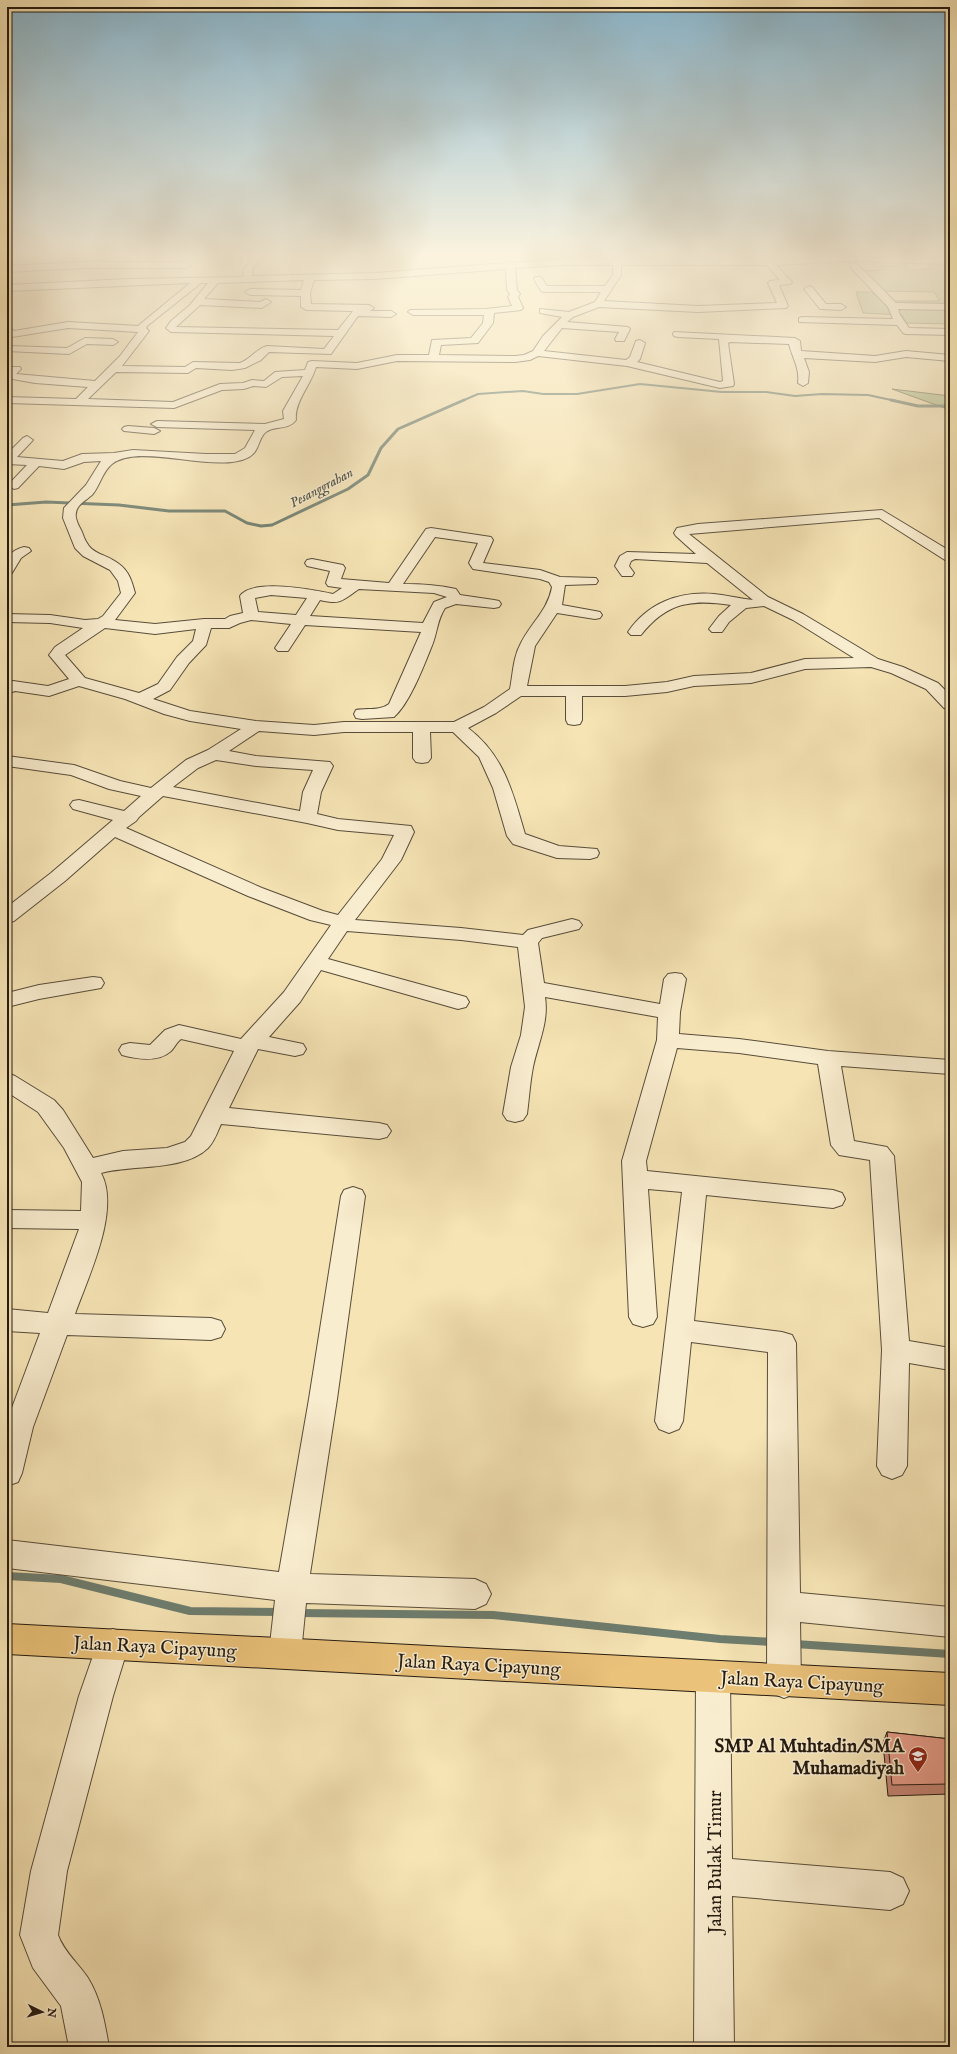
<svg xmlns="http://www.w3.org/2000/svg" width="957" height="2054" font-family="'IM FELL English',serif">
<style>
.green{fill:#b6c592;stroke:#6d7052}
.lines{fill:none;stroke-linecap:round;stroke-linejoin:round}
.stream-far2{stroke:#6d7d6f;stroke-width:2}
.stream-far1{stroke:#6d7d6f;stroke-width:3}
.stream{stroke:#6d7d6f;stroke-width:8}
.minor-casing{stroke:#584d3a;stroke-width:2}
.major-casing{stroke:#241b11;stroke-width:2}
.minor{fill:#f9edcf;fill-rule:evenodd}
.major{fill:#ebc27a;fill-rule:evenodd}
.wall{fill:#c88778;stroke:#241b11}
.building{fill:#e99d8c;stroke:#241b11}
.labels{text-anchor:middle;stroke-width:3;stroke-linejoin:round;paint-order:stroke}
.far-water-label{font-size:14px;font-style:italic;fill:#4e5448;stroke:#f9edcf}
.near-street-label{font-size:19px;fill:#241b11;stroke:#f9edcf}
.near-poi-label{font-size:19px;font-weight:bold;fill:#241b11;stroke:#f9edcf;text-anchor:end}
</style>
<rect width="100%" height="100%" fill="#f6e4b5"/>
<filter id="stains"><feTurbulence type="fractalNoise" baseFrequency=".005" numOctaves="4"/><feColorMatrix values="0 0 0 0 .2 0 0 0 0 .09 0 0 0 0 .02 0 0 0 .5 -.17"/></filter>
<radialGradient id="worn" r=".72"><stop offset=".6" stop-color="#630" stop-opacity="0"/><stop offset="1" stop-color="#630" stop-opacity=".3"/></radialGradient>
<g class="green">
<polygon points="924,260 950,262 950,324 906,323 902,315 863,313 856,292 871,292 885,301 940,301 934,292 880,291 855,271 882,270 878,266 906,265 908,270 931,269"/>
<polygon points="892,389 950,396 950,410"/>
</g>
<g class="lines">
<polyline class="stream-far2" points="462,401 478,394 523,391 543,394 577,394 640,384 722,392 766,392 795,396 822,394 868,395 896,401"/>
<g class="stream-far1">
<polyline points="891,400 918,406 950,406"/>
<polyline points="7,505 46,502 119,505 169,511 225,511 247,523 261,526 272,525 348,489 368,475 381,448 398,429 464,400"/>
</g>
<g class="stream">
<polyline points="7,1576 61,1579 190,1611 280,1612"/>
<polyline points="298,1613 493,1615 720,1639 773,1642"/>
<polyline points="795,1644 950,1654"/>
</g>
<defs>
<g id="minor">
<path d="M254,257H262L252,269V276L375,273L506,263L510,261L514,263L559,259H613V257H621V259H800L831,257L950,258V264L847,261L776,265L792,282L790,284L779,285L788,306L786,308L698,312L599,307L573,317L567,322L628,327L630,329L624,341H616L615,339L619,332L562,328L544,351L626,360L630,357L636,341L640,340L645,343L640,359L637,362L720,382L723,381L719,339L678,337L674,336L673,334L674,332L795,338L800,341L801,351L875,356L906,351L950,355V361L906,357L875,362L804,358L809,372L808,383L803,386L798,383C800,368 792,357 789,344L730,342L728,343L734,384L733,386L720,388L627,366L538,356L530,360L515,362L397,361L357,369L316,367C311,385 294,402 296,420C288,431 275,425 266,432C258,438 260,451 249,457C216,475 140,442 112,464C102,472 100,486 92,495C84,502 74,506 76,518C77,523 80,528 82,532C90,557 102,551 119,564C129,571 132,582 135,593L115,620L155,624L204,619H225L230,616L243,613L240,596C252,578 314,590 333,594L342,588L328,586L326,583L330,571L307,566L305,563L307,560L312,559L343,565L345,568L341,579L389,583L426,529L431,528L491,537L493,540L483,563L540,570L560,577L596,578L598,581L596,584L565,585L562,605L595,611L600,612L602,615L600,618L595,619L557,613L535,646L527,686H625L667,682L694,676L751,673L805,659L854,658L793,620L764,606L746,608L729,622L722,632H712L709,629L719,616L731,605C692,599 667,602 641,635H631L628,632C648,603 679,591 714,594C727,595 740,599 753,600L707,563L635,559L631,561L629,566L634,573L632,576H622L615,566L620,556L627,552L696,554L676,536L674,533L677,528L698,524L882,510L950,551V561L945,560L879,518L689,534L768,597L803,614L878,659L903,667L938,683L950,695V710L944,708L926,689L891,673L871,667L805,669L751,683L694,686L667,692L625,696H582V720L580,724L574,725L568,724L566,720V696H521L496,713L468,728C504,755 513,793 525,834L559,846L597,849L599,853L597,857L590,859L557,858L513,844L507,836L493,788L479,757L453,732H430L431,758L428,762L422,763L416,762L413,758V732H344L314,735L259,731L229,751L256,756L330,762L333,766L321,792L317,814L338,819L411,826L414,832L401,860L355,920L461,928L523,935L528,930L572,919L579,921L582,925L579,929L542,938L538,943L544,983L660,1004L664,979L668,974L675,973L682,974L686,979L680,1012L679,1034L739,1039L828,1051L950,1060V1074L841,1066L854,1141L887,1147L894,1156L909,1341L950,1348V1370L909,1363L907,1466L902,1475L892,1479L882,1475L877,1466L882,1350L870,1160L839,1155L831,1145L818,1064L739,1053L677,1048L646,1161L647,1171L833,1190L842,1193L845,1199L842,1205L833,1208L706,1195L694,1321L782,1332L792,1335L796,1343L800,1593L950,1607V1637L800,1622L801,1682L796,1693L784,1698L772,1693L767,1682L768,1352L691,1342L683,1421L679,1429L669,1433L659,1429L655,1421L682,1192L648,1189L657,1317L653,1324L643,1327L633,1324L629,1317L622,1161L657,1040L658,1017L545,997C549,1022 538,1043 533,1067C530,1082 529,1099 527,1114L523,1120L515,1122L507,1120L503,1114L511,1067L521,1035L525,1007L518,947L461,940L347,931L328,959L466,997L469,1002L466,1007L458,1009L321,970L300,1002L269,1037L303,1044L306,1049L303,1054L295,1056L258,1049L229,1108L379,1123L387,1125L391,1131L387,1137L379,1139L221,1124C218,1131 214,1142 208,1148C183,1172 133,1164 101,1173C121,1210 88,1277 75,1314L211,1318L221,1321L225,1329L221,1337L211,1340L67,1335L33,1427L22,1473L18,1482L7,1486V1421L40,1333L7,1331V1309L48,1313L79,1229L7,1228V1210L81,1211L82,1182L64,1148L38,1112L7,1092V1073L15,1076L54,1100L63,1110L93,1158L123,1151L167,1148L185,1142L191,1136L234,1051L181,1039C176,1043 175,1047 171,1051C158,1063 137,1059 122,1055L119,1050L122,1045L130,1043L150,1045L165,1030L179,1025L241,1039L284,992L331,925L310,920L248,896L115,837L65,881L14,921L7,923V907L51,873L113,820L73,809L70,805L73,801L79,800L124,811L141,796L109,789L71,775L7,766V756L74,765L120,781L151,788L186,760L208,750L241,729L190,721L164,714L125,699L79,686L49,696L15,691L7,694V683L13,681L48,686L69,679L49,655L55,647L83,628L50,623L7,622V614L50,615L85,620L98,619L103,616L121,593L118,581L110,570L83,556L75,548L63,518L64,508L86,485L101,461L84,462L64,469L39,466L18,488L14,489L8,485L27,465L7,464V454L23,438L27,436L33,440L17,457L63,461L82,454L114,453L133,450L206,454H235L245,448L255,430L157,427L151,424L157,421L265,424L284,419L283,411L303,376L282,377L266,387L253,386L244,389L222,390L174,408L7,403V397L76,399L88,387L35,383L7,378V370L12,367H20L21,369L16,374L95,381L120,356L138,332L68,328L12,337L7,334V325L14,331L68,322L138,326L190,283L7,291V285L128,279L243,277L244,269ZM559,265H613V275L605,286H547L541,277H535L534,279L541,291L544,292H601L595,302L569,312L540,309V313L562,317L543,336L533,351L524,355L515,356L439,355L441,345L478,343L493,323L494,313L521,310L523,308L518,297L520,294L517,290L515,268ZM621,265H767L780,280L770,281L768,283L777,303L698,306L604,301L621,275ZM506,269L507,290L510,294L508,297L512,306L486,309L410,310L408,312L413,315H484L483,323L471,338L432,340L429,355H397L357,363L312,361L308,362L305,370L275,372L264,381L252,380L243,383L220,384L173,402L88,399L116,372L188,373L196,368L232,370L245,368L261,360L269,352L331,354L358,316L391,317L396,314L391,311H370L374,308L369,305L311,304L310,293L314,280L375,279ZM304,280L301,290L250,289L245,292L250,295L301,296V307L306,310L353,311L338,330L176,327L200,305L262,308L271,302L266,299L260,302L204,299L218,283ZM201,283H208L190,305L171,321L166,328L171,332L334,336L324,349L267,346C256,349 251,359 240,363L193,362L185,367L122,366L149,331L146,328L147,326ZM435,537L478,543L469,563L473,569L540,579L549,582L552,587C548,610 531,623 521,643C513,657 513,674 510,689L484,707L454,722H344L314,725L256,721L190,711L153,699L170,690L189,663L206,645L211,628H229L240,623L251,620L291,624L275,648L278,651H288L305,625L421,632L389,704C380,711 367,708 356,710L354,714L356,718L362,719L394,717C410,703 425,663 433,643C438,629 437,621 445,608L456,604L494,608L499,607L501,604L499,601L494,600L460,595L456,589C438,585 421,584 403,584ZM359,589L434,593L447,597L434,602L423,623L310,616L320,600C341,605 341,601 359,589ZM271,595L307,598L296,615L258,612L255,598ZM105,628L155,634L196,629L193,641L177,657L158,684L139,693L85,678L65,655ZM216,760L256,766L313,770L303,792L300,811L173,787L198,768ZM163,796L307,823L338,830L394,835L382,859L338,915L323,911L262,888L126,828L136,821L139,817Z"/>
<polygon points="81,262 186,262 190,265 186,268 81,268 7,272 7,266"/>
<polygon points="854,263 857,264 896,303 950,304 950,310 898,309 900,315 909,328 950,329 950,335 906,334 903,333 897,325 799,322 799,318 802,317 893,319 888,307 851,268 851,264"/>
<polygon points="809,286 812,287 826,304 841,304 846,307 841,310 820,309 804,289"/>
<polygon points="85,338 113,339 118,342 113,345 87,344 69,354 7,351 7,347 10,346 67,348"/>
<polygon points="128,426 154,428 160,431 154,434 124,431 122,429 124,427"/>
<path d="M24,547L29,548L31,551L21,558L12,573L7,574C7,559 8,551 24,547Z"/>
<polygon points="93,977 101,978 104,983 101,988 39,999 7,1007 7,993 39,985"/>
<polygon points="353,1187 362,1190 365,1196 337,1399 310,1574 475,1579 486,1584 491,1594 486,1604 475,1609 306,1603 301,1653 297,1664 285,1668 273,1664 269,1653 275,1600 7,1568 7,1540 279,1572 309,1399 341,1196 344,1190"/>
<path d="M113,1629L125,1633L129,1644L113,1696L67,1871L58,1935C64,1952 79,1964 88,1978C101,1999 105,2024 109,2047H69L61,2006L33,1968L20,1935L31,1871L79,1696L101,1633Z"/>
<polygon points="713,1661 725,1666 730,1677 732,1859 890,1872 903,1878 909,1891 903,1904 890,1910 732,1896 734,2047 694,2047 696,1677 701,1666"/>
</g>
<polygon id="major" points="7,1624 950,1673 950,1705 7,1654"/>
</defs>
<use href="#minor" class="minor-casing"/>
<use href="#major" class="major-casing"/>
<use href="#minor" class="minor"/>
<use href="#major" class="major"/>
</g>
<polygon class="wall" points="887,1732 950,1739 950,1794 888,1796 883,1743"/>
<polygon class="building" points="887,1732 950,1739 950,1784 892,1785"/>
<linearGradient id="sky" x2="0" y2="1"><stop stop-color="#8ab8d0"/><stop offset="0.47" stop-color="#fbf3de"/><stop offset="1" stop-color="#fbf3de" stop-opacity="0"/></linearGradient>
<rect width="957" height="544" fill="url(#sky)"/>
<defs>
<symbol id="school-pin" viewBox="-11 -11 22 30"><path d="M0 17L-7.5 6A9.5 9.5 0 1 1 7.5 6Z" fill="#8f2418" stroke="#f9edcf"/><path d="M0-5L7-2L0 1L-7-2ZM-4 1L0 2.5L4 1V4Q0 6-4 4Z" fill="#fff"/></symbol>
</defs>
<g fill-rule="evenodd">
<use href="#school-pin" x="907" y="1745" width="22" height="30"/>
</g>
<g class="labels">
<g class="far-water-label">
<text transform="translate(321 487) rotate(-28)" y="5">Pesanggrahan</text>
</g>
<g class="near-street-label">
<text transform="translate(155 1646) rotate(3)" y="7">Jalan Raya Cipayung</text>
<text transform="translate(479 1664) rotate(3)" y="7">Jalan Raya Cipayung</text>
<text transform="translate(802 1681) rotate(3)" y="7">Jalan Raya Cipayung</text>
<text transform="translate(714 1862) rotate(-90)" y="7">Jalan Bulak Timur</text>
</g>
<g class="near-poi-label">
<text x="904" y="1752">SMP Al Muhtadin/SMA<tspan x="904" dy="22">Muhamadiyah</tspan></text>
</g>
</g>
<rect width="957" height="2054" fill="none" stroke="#f6e4b5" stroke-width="24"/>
<rect x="8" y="8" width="941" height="2038" fill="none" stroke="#241b11" stroke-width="2"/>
<rect x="12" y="12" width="933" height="2030" fill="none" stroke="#241b11"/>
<g transform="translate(42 2012) rotate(95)" stroke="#f9edcf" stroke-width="3" paint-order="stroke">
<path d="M0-3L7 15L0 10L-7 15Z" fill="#241b11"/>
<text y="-6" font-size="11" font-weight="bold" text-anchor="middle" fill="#241b11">N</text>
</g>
<rect width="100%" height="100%" filter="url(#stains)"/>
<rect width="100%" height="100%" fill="url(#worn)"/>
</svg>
